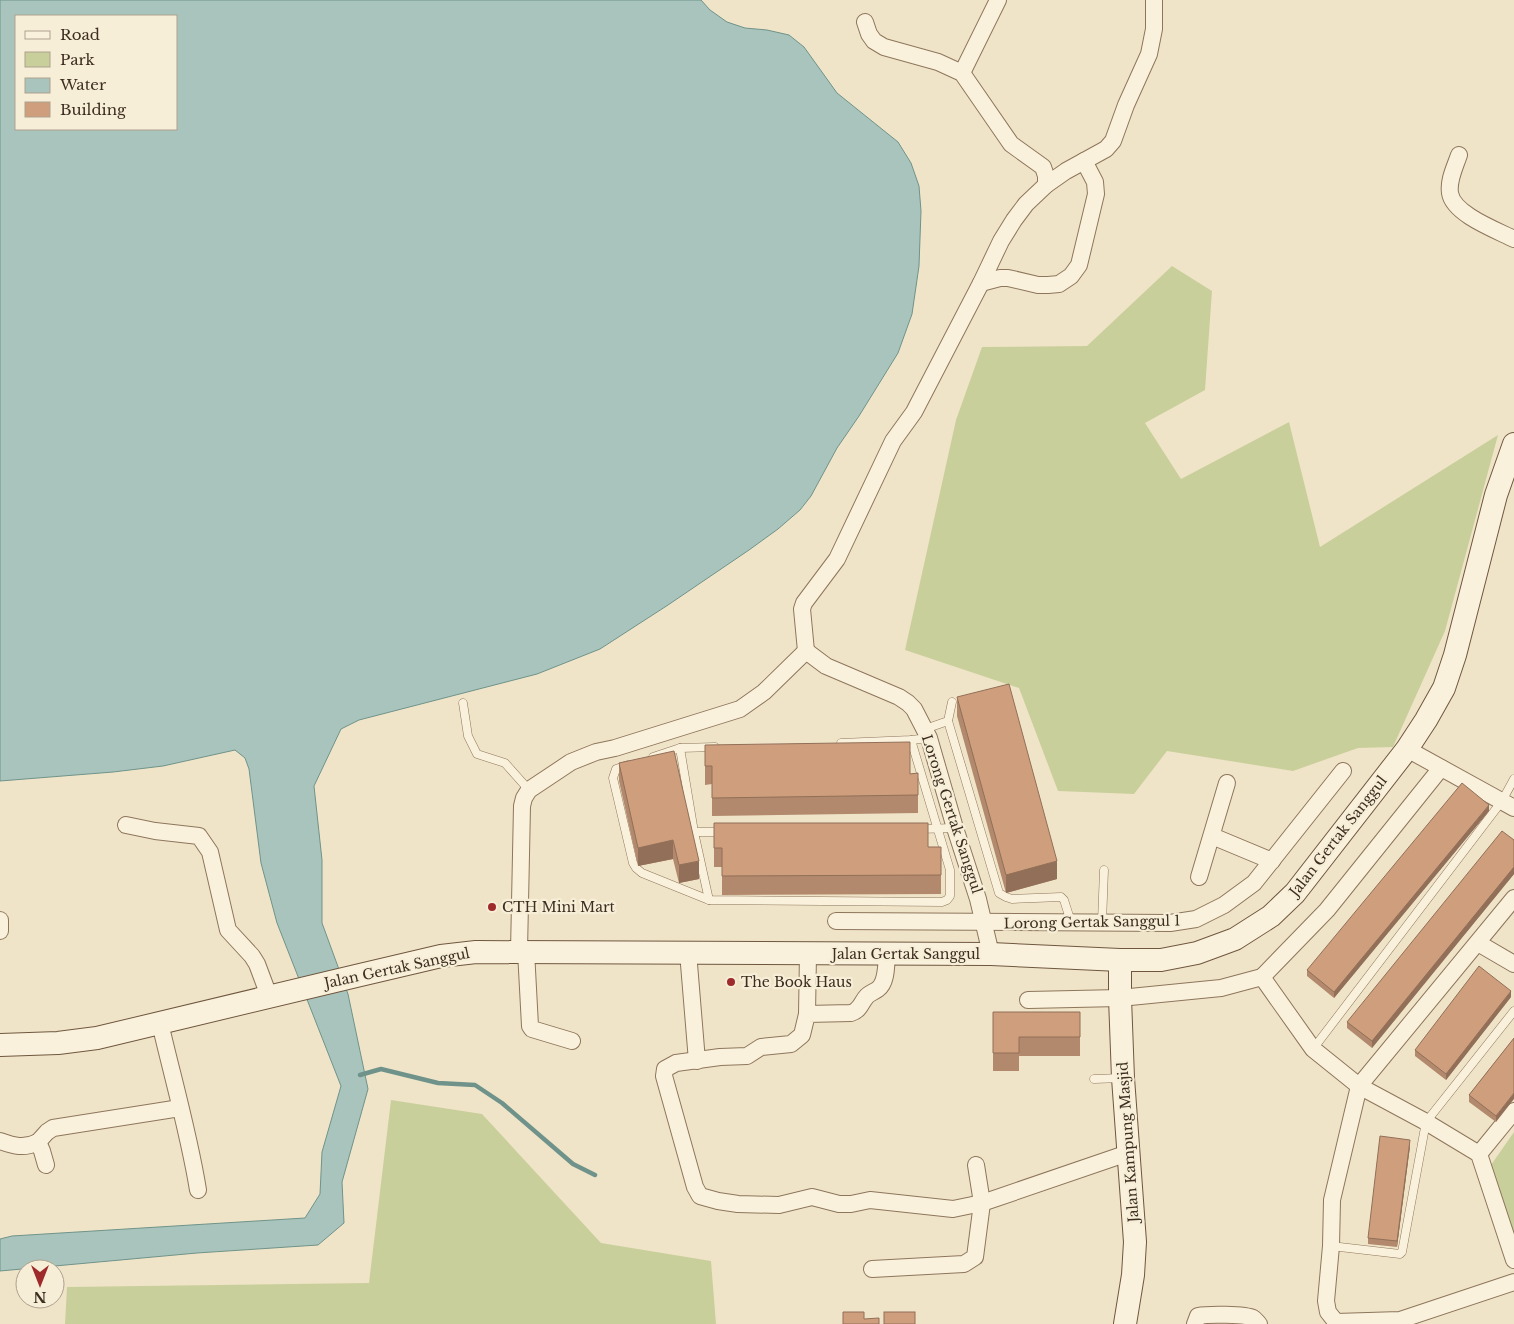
<svg xmlns="http://www.w3.org/2000/svg" width="1514" height="1324" font-family="'Libre Baskerville',serif">
<style>
.green{fill:#c9cf9b}
.water{fill:#a9c4bc;stroke:#6f938a;fill-rule:evenodd}
.lines{fill:none;stroke-linecap:round;stroke-linejoin:round}
.stream{stroke:#6f938a;stroke-width:4.5}
.lane-casing{stroke:#8d765c;stroke-width:9}
.street-casing{stroke:#8d765c;stroke-width:18}
.secondary-casing{stroke:#6f573f;stroke-width:24}
.lane{stroke:#faf1dc;stroke-width:8}
.street{stroke:#faf1dc;stroke-width:16}
.secondary{stroke:#faf1dc;stroke-width:22}
.wall{fill:#b2896c}
.shaded-wall{fill:#916f58}
.building{fill:#cf9f7d;stroke:#916f58}
.poi-dot{fill:#9e2a2b;stroke:#f7eed8;stroke-width:2}
.labels{text-anchor:middle;stroke-width:4.5;stroke-linejoin:round;paint-order:stroke}
.street-label{font-size:14px;fill:#3d2e20;stroke:#f7eed8}
.poi-label{font-size:14px;fill:#3d2e20;stroke:#f7eed8;text-anchor:start}
</style>
<rect width="100%" height="100%" fill="#f0e4c8"/>
<g class="green">
<polygon points="1172,266 1212,291 1205,390 1145,423 1181,479 1289,422 1320,547 1498,435 1445,631 1393,747 1358,748 1293,771 1167,751 1134,794 1058,791 1019,688 905,650 956,420 982,347 1087,346"/>
<polygon points="391,1100 482,1114 601,1243 711,1261 716,1324 65,1324 67,1287 369,1283"/>
<polygon points="1514,1132 1514,1235 1491,1165"/>
</g>
<path class="water" d="M0,0H701L710,10L727,22L745,28L767,30L789,35L804,47L837,93L898,142L911,163L919,186L921,211L919,266L912,314L898,353L859,416L837,448L811,496L800,510L778,529L749,550L668,605L600,649L537,674L359,720L341,729L314,786L322,860V923L348,994L368,1089L342,1182L344,1223L318,1245L197,1253L0,1271V1239L12,1236L305,1218L320,1194L322,1152L341,1086L277,923L261,863L249,769L245,758L235,750L163,766L113,772L0,781ZM16,16H176V129H16Z"/>
<g class="lines">
<polyline class="stream" points="360,1075 381,1069 438,1083 475,1085 502,1103 573,1164 595,1175"/>
<defs>
<g id="lane">
<polyline points="952,702 948,721 999,893 1006,897 1012,899 1061,897 1064,900 1071,922"/>
<polyline points="463,703 468,736 477,754 505,763 529,790"/>
<polyline points="925,729 948,721"/>
<polyline points="841,743 911,740 929,738"/>
<polyline points="680,748 694,832 709,900"/>
<polyline points="653,757 680,748 715,747"/>
<polyline points="628,765 616,769 613,778 633,863 636,868 642,873 709,900 942,902 947,900 950,896 950,870 911,740"/>
<polyline points="919,829 955,828"/>
<polyline points="694,832 723,832"/>
<polyline points="1102,922 1104,870"/>
<polyline points="1313,1049 1502,801 1514,779"/>
<polyline points="1094,1079 1122,1078"/>
<polyline points="1331,1246 1400,1254 1402,1252 1426,1122 1514,1011"/>
</g>
<g id="street">
<polyline points="865,22 869,34 874,41 884,47 938,62 962,73 1011,144 1043,167 1046,176 1046,185"/>
<polyline points="962,73 998,0"/>
<path d="M1459,155C1455,167 1448,180 1450,193C1453,214 1496,230 1514,239"/>
<polyline points="981,283 1000,278 1008,278 1038,285 1048,285 1059,284 1071,276 1079,265 1096,194 1095,182 1084,161"/>
<polyline points="806,651 802,609 804,603 837,559 893,441 914,412 981,283 1001,241 1014,220 1026,204 1046,185 1066,171 1106,149 1113,141 1126,105 1149,54 1154,29 1154,0"/>
<polyline points="806,651 826,666 899,697 908,703 914,709 929,738 955,828 978,899 991,954"/>
<polyline points="1407,749 1514,808"/>
<polyline points="126,825 155,831 199,836 210,852 228,930 252,956 257,964 269,996"/>
<polyline points="1212,836 1272,861"/>
<polyline points="1199,877 1227,783"/>
<polyline points="1514,898 1359,1086 1332,1200 1331,1246 1326,1301 1328,1312 1336,1322 1400,1320 1514,1282"/>
<polyline points="0,920 0,931"/>
<polyline points="836,921 1170,923 1196,919 1224,905 1254,883 1343,771"/>
<polyline points="1478,943 1514,964"/>
<polyline points="519,951 522,806 524,798 529,790 571,762 596,752 615,748 740,709 764,692 806,651"/>
<polyline points="526,951 530,1026 532,1029 572,1041"/>
<polyline points="688,952 697,1061"/>
<path d="M887,954C886,965 887,982 878,989C874,992 870,993 867,996C861,1002 861,1010 851,1013L807,1014L802,1035L791,1044L761,1047L747,1056L720,1057L676,1063L665,1069L664,1076L695,1187L700,1196L718,1201L738,1204L779,1205L812,1197L839,1204H851L870,1200L953,1209L982,1203L1128,1153"/>
<polyline points="1262,977 1327,910 1441,768"/>
<polyline points="1028,1000 1120,998 1221,988 1262,977 1313,1049 1359,1086 1426,1122 1479,1154 1514,1260"/>
<polyline points="807,1014 808,954"/>
<path d="M160,1023C173,1079 189,1134 198,1190"/>
<path d="M0,1141C14,1146 24,1149 38,1142L42,1151L46,1165"/>
<polyline points="38,1142 47,1132 53,1128 180,1108"/>
<polyline points="1479,1154 1514,1111"/>
<polyline points="872,1269 964,1264 975,1257 982,1203 976,1165"/>
<path d="M1195,1324L1198,1316C1207,1314 1245,1314 1253,1318C1255,1319 1257,1322 1259,1324"/>
</g>
<g id="secondary">
<polyline points="1120,960 1120,998 1123,1078 1135,1242 1133,1275 1125,1324"/>
<polyline points="0,1045 58,1043 97,1038 356,976 441,956 476,952 991,954 1120,960 1161,960 1197,953 1235,939 1271,916 1295,893 1407,749 1426,720 1444,688 1455,655 1496,495 1514,444"/>
</g>
</defs>
<use href="#lane" class="lane-casing"/>
<use href="#street" class="street-casing"/>
<use href="#secondary" class="secondary-casing"/>
<use href="#lane" class="lane"/>
<use href="#street" class="street"/>
<use href="#secondary" class="secondary"/>
</g>
<g class="wall">
<polygon points="957,697 1057,879 1006,893 957,716"/>
<polygon points="705,745 910,774 918,773 918,813 712,816 712,784 705,785"/>
<polygon points="619,763 699,879 679,883 673,859 638,866 619,781"/>
<polygon points="1489,811 1334,998 1307,976 1307,970"/>
<polygon points="714,823 928,847 941,847 941,894 722,895 722,867 714,867"/>
<polygon points="1514,840 1514,874 1372,1048 1347,1028 1347,1022"/>
<polygon points="1511,997 1446,1080 1415,1056 1415,1050"/>
<polygon points="993,1012 1080,1012 1080,1056 1019,1056 1019,1071 993,1071"/>
<polygon points="1514,1038 1496,1122 1469,1102 1469,1095"/>
<polygon points="1410,1146 1397,1247 1368,1244 1368,1238"/>
</g>
<g class="shaded-wall">
<polygon points="1489,805 1489,811 1334,998 1334,992"/>
<polygon points="673,840 673,859 638,866 638,848"/>
<polygon points="699,861 699,879 679,883 679,865"/>
<polygon points="1057,861 1057,879 1006,893 1006,875"/>
<polygon points="1514,867 1514,874 1372,1048 1372,1041"/>
<polygon points="1511,991 1511,997 1446,1080 1446,1074"/>
<polygon points="1514,1093 1514,1099 1496,1122 1496,1116"/>
<polygon points="1410,1140 1410,1146 1397,1247 1397,1241"/>
</g>
<g class="building">
<polygon points="1009,684 1057,861 1006,875 957,697"/>
<polygon points="910,742 910,774 918,773 918,795 712,798 712,766 705,766 705,745"/>
<polygon points="674,751 699,861 679,865 673,840 638,848 619,763"/>
<polygon points="1462,783 1489,805 1334,992 1307,970"/>
<polygon points="714,823 928,823 928,847 941,847 941,875 722,876 722,848 714,848"/>
<polygon points="1502,831 1514,840 1514,867 1372,1041 1347,1022"/>
<polygon points="1479,966 1511,991 1446,1074 1415,1050"/>
<polygon points="993,1012 1080,1012 1080,1037 1019,1037 1019,1053 993,1053"/>
<polygon points="1514,1038 1514,1093 1496,1116 1469,1095"/>
<polygon points="1380,1136 1410,1140 1397,1241 1368,1238"/>
<polygon points="843,1312 864,1312 864,1319 879,1318 879,1324 843,1324"/>
<rect x="884" y="1312" width="31" height="12"/>
</g>
<g class="poi-dot">
<circle cx="492" cy="907" r="5"/>
<circle cx="731" cy="982" r="5"/>
</g>
<g class="labels">
<g class="street-label">
<text transform="translate(952 814) rotate(72)" y="5">Lorong Gertak Sanggul</text>
<text transform="translate(1338 836) rotate(-52)" y="5">Jalan Gertak Sanggul</text>
<text transform="translate(1092 922) rotate(-1)" y="5">Lorong Gertak Sanggul 1</text>
<text x="906" y="959">Jalan Gertak Sanggul</text>
<text transform="translate(397 968) rotate(-12)" y="5">Jalan Gertak Sanggul</text>
<text transform="translate(1128 1142) rotate(-94)" y="5">Jalan Kampung Masjid</text>
</g>
<g class="poi-label">
<text x="502" y="912">CTH Mini Mart</text>
<text x="741" y="987">The Book Haus</text>
</g>
</g>
<rect x="15" y="15" width="162" height="115" fill="#f7eed8" stroke="#ada18e"/>
<rect x="25" y="31" width="25" height="8" fill="#faf1dc" stroke="#ada18e"/>
<text x="60" y="40" font-size="15" fill="#3d2e20">Road</text>
<rect x="25" y="52" width="25" height="15" fill="#c9cf9b" stroke="#ada18e"/>
<text x="60" y="65" font-size="15" fill="#3d2e20">Park</text>
<rect x="25" y="78" width="25" height="15" fill="#a9c4bc" stroke="#ada18e"/>
<text x="60" y="90" font-size="15" fill="#3d2e20">Water</text>
<rect x="25" y="102" width="25" height="15" fill="#cf9f7d" stroke="#ada18e"/>
<text x="60" y="115" font-size="15" fill="#3d2e20">Building</text>
<g transform="translate(40 1284) rotate(180)"><circle r="24" fill="#f7eed8" stroke="#ada18e"/>
<path d="M0-4L9 19L0 12L-9 19Z" fill="#9e2a2b"/>
<text y="-8" font-size="14" font-weight="bold" text-anchor="middle" fill="#3d2e20">N</text>
</g>
</svg>
